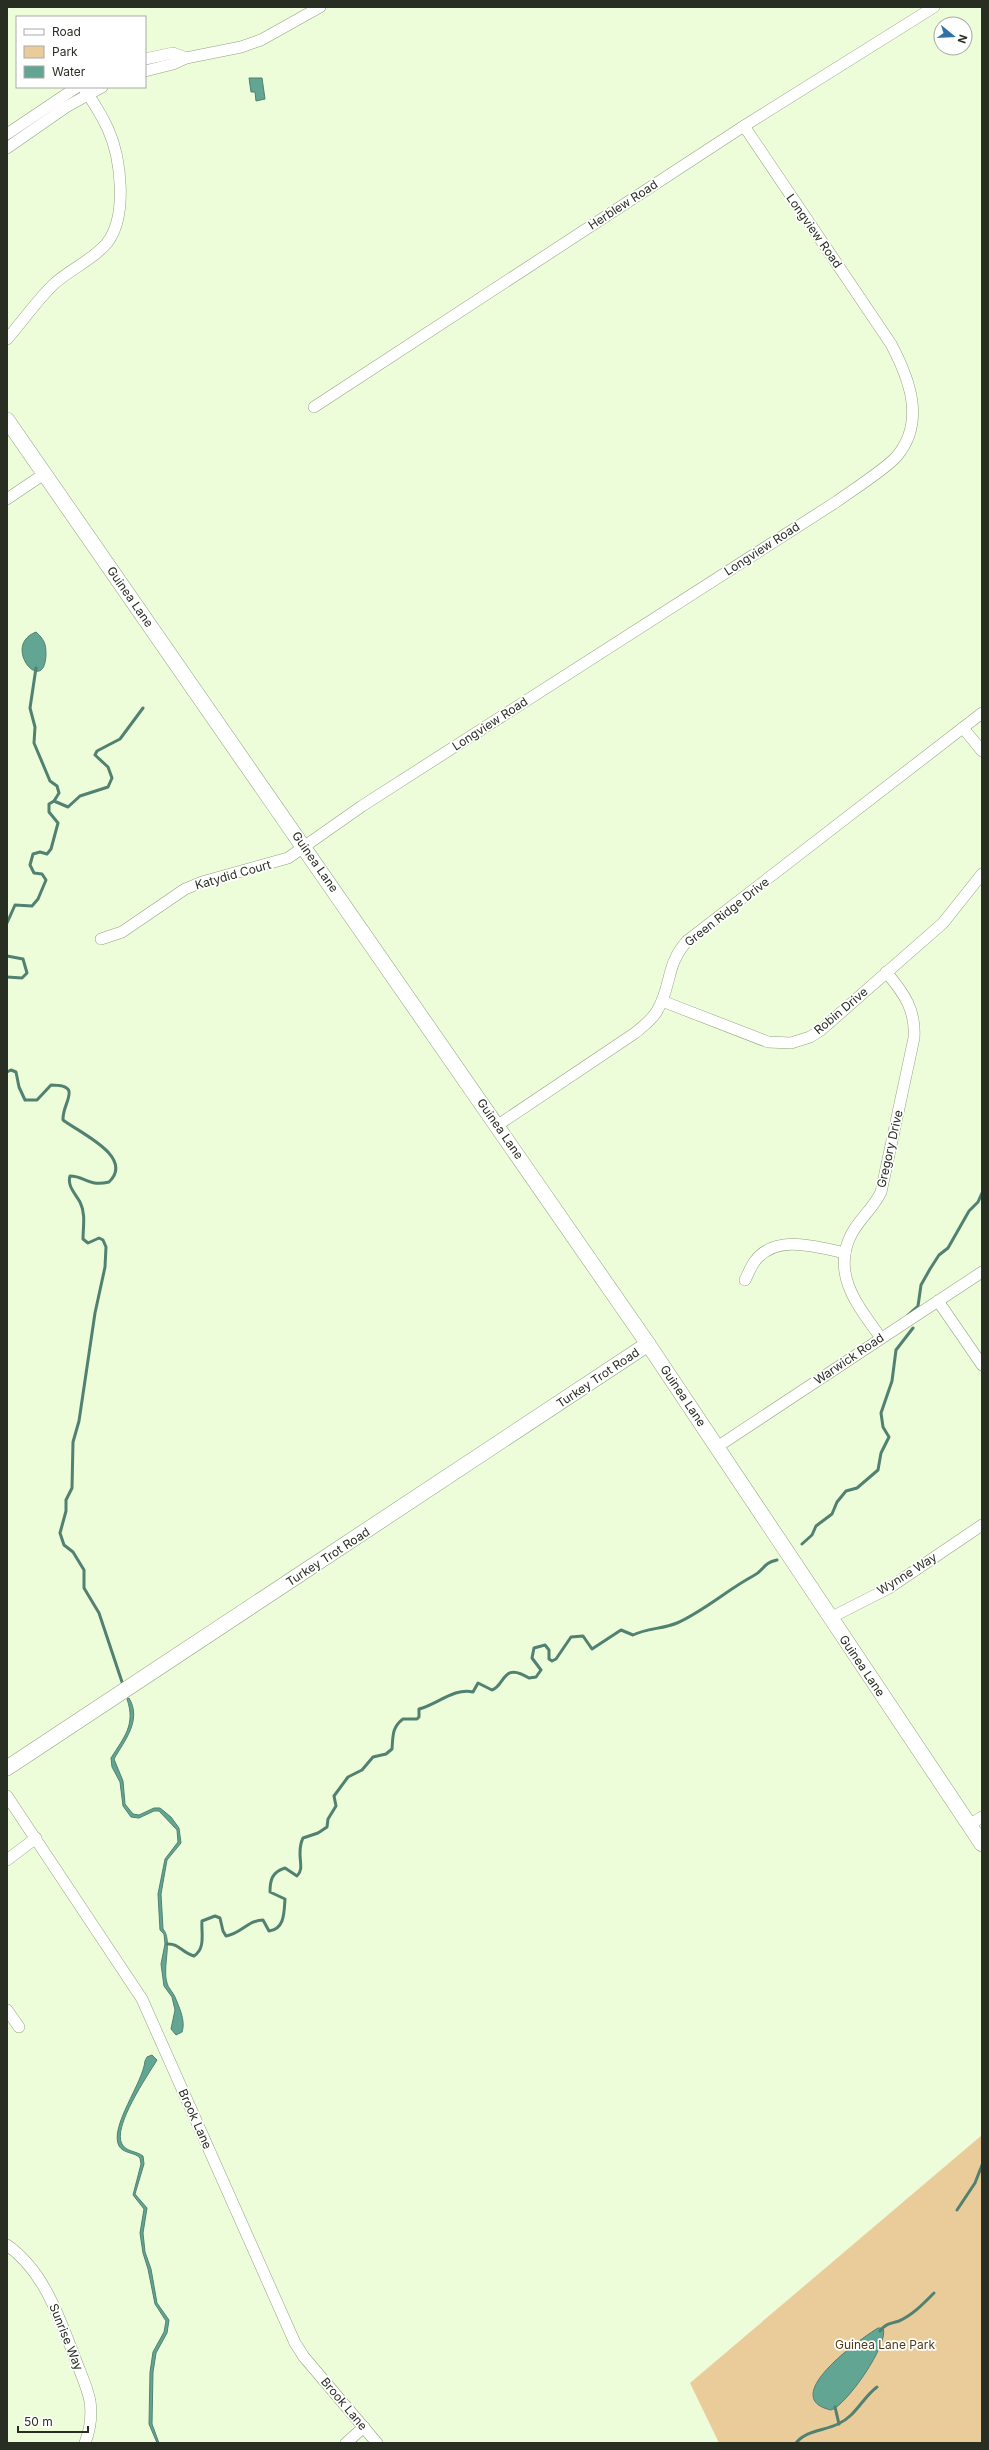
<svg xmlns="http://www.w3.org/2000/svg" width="989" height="2450" font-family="Inter,sans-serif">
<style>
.green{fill:#eacc9a}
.water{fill:#62a593;stroke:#518171}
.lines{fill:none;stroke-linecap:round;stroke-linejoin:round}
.stream{stroke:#518171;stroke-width:3}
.street-casing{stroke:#93a181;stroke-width:12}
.secondary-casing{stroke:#93a181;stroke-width:16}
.street{stroke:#fff;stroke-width:11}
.secondary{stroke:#fff;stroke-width:15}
.labels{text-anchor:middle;stroke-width:3.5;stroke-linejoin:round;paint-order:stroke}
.street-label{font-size:12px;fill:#282e21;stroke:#fff}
.park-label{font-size:12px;fill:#4f3911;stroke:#fff}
</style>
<rect width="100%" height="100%" fill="#edfcd9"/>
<polygon class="green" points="982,2135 982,2443 719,2443 690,2383"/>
<g class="water">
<polygon points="249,78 262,78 265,99 256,101 255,92 251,92"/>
<path d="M36,632C44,639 46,644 46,654C45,698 0,646 36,632Z"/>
<path d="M129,1698C142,1720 125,1740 114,1759L123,1781L125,1804L133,1814L139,1815L154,1808H160L171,1817L179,1828L181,1843L167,1860L161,1894L163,1929C173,1940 162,1967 167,1983C168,1988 173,1992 175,1997C179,2007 186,2021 182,2032L176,2035L171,2029L175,2010L172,1997L164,1986L161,1964L165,1944L164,1934L160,1930L158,1894L165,1859L178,1842L177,1830L159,1811H154L139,1818L131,1817L123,1806L120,1782L112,1767L111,1758C124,1737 136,1725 127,1699Z"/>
<path d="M152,2055L157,2060C148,2075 112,2127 122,2144C126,2152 137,2151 143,2156L144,2164L135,2194L147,2208L143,2233L145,2252L151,2269L157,2303L169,2320L167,2333L156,2353L153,2372L152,2424L159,2443H157L149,2424L150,2372L153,2352L164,2332L166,2321L155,2304L148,2269L143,2253L140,2233L144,2209L133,2195L141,2164L140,2158C135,2152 124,2154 119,2146C109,2127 143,2083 145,2061L147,2057Z"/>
<path d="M878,2328H883C890,2343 846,2406 831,2410C777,2398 860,2339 878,2328Z"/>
</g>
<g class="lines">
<g class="stream">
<polyline points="36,668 30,708 35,727 34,743 50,781 57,786 59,793 54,801"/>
<polyline points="7,923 15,905 32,906 38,899 46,880 42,874 34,873 30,865 33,854 40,852 47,854 51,849 58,823 49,812 49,804 54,801 68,807 80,796 108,787 112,778 108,767 95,755 97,751 120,739 143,708"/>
<polyline points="7,956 23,959 27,973 22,978 7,977"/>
<path d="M7,1072L11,1070L16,1072L19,1087L25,1100H37L51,1085C84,1085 62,1102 63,1120C80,1133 135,1157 109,1182C88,1187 85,1176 70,1176C67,1186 75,1193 80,1202C86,1214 83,1227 83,1239L88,1243L99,1238L103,1240L106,1247L105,1267L95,1313L79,1421L73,1442L72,1488L66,1500V1511L60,1533L64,1545L73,1552L84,1570V1588L99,1613L123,1685"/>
<polyline points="908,1315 918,1306 921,1285 930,1269 939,1255 948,1248 969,1211 978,1202 982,1193"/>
<polyline points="802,1544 812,1535 816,1526 832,1514 837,1502 846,1491 857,1488 878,1470 881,1453 889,1437 883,1427 881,1413 892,1381 896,1350 913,1328"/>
<path d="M167,1944C179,1943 182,1953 194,1956C206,1948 201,1933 202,1921L215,1916L220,1918L223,1931L226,1936C241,1934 248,1920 263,1920L269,1931C285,1929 284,1912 285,1899L270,1892C270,1880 272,1872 285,1868L297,1876C306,1868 295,1854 303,1838L318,1833L327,1827L328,1819L336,1806L334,1796L348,1777L362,1770L373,1757L386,1754L392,1749C393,1736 392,1727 403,1719H417L419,1717V1709C436,1705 455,1687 473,1692L478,1683L492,1690C505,1686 502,1661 529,1678L536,1677L541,1670L532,1658L534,1648L545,1645L549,1650V1659L552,1661L556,1659L571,1637L583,1636L592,1649L621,1630L633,1635C647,1628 663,1629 677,1623C704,1611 727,1590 753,1576C764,1571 762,1563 777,1560"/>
<polyline points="957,2210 975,2183 982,2165"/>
<path d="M880,2331C886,2323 890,2324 899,2321C913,2315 924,2303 934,2293"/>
<polyline points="835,2407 839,2424"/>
<path d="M796,2443C806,2430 824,2431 838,2424C856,2416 863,2397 877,2387"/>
</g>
<defs>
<g id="street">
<polyline points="145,59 173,53 186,58"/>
<polyline points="145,71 173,64 186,58 241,47 261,40 320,7"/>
<polyline points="7,134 77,87"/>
<polyline points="7,148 66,107 102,87"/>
<path d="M7,339C23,321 37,300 54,284C70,269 93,260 107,243C128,216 121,158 108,129C101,114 92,100 83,87"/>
<polyline points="314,407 744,126 934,7"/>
<polyline points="7,499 44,474"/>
<polyline points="963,728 982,751"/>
<path d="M101,939L122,932L185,889L202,882L288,858L362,806L836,502C851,491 886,469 897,456C926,421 909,378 891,344L744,126"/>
<polyline points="662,1001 768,1042 791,1043 810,1037 821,1030 943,923 982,874"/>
<path d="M498,1125L635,1033C643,1026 652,1020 657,1011C672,986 665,966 687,941L982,713"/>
<path d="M745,1280C748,1274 751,1266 755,1261C776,1233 817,1247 845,1253"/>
<polyline points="938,1301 982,1365"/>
<path d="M881,1338C859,1307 831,1275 851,1235C859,1219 873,1209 881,1192L914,1038C916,1010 904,993 886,972"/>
<polyline points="717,1447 982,1272"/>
<polyline points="830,1618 889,1588 982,1525"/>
<polyline points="7,1796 142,1999 295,2343 304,2357 377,2443"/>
<polyline points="969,1825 982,1817"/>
<polyline points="7,1860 36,1838"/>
<polyline points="7,2010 19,2027"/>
<path d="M7,2245C44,2271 59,2317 75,2358C80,2372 87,2386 90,2401C92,2415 90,2430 85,2443"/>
<polyline points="346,2443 364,2427"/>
</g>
<g id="secondary">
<polyline points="7,420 648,1344 982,1844"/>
<polyline points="7,1768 648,1344"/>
</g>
</defs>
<use href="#street" class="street-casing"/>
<use href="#secondary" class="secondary-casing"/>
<use href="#street" class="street"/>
<use href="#secondary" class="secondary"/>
</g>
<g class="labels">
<g class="street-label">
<text transform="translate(623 205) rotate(-33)" y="4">Herblew Road</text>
<text transform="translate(814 231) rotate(55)" y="4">Longview Road</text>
<text transform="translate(762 549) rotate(-33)" y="4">Longview Road</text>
<text transform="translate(130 597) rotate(55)" y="4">Guinea Lane</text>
<text transform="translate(490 724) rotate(-33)" y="4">Longview Road</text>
<text transform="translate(315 862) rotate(55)" y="4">Guinea Lane</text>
<text transform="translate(233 875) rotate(-16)" y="4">Katydid Court</text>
<text transform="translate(727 912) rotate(-38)" y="4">Green Ridge Drive</text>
<text transform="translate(841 1011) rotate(-40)" y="4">Robin Drive</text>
<text transform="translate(500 1129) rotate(55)" y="4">Guinea Lane</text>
<text transform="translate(890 1149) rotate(-77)" y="4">Gregory Drive</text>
<text transform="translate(849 1359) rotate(-34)" y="4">Warwick Road</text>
<text transform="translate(598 1378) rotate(-34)" y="4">Turkey Trot Road</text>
<text transform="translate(683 1396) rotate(56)" y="4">Guinea Lane</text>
<text transform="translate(328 1557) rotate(-33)" y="4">Turkey Trot Road</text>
<text transform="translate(907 1574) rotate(-32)" y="4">Wynne Way</text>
<text transform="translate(862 1666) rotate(56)" y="4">Guinea Lane</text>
<text transform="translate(195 2119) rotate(66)" y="4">Brook Lane</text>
<text transform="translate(66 2337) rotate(68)" y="4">Sunrise Way</text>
<text transform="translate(344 2404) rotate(50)" y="4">Brook Lane</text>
</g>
<g class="park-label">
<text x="885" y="2349">Guinea Lane Park</text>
</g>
</g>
<rect width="989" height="2450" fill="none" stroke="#282e21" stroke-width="16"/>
<rect x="16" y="16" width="130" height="72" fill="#ffffff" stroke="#a9aba6"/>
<rect x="24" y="29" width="20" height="6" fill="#ffffff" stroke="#a9aba6"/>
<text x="52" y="36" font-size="12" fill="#282e21">Road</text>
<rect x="24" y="46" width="20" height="12" fill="#eacc9a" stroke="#a9aba6"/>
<text x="52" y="56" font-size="12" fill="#282e21">Park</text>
<rect x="24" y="66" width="20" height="12" fill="#62a593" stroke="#a9aba6"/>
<text x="52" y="76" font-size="12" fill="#282e21">Water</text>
<g transform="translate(953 36) rotate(108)"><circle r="19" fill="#ffffff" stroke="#a9aba6"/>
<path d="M0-3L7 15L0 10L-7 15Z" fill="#2e72a7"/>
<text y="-6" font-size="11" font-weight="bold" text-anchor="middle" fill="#282e21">N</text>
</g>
<path d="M18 2426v6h70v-6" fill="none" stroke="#282e21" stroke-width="2"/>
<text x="24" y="2426" font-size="12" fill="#282e21" stroke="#ffffff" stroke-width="3" paint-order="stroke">50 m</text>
</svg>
